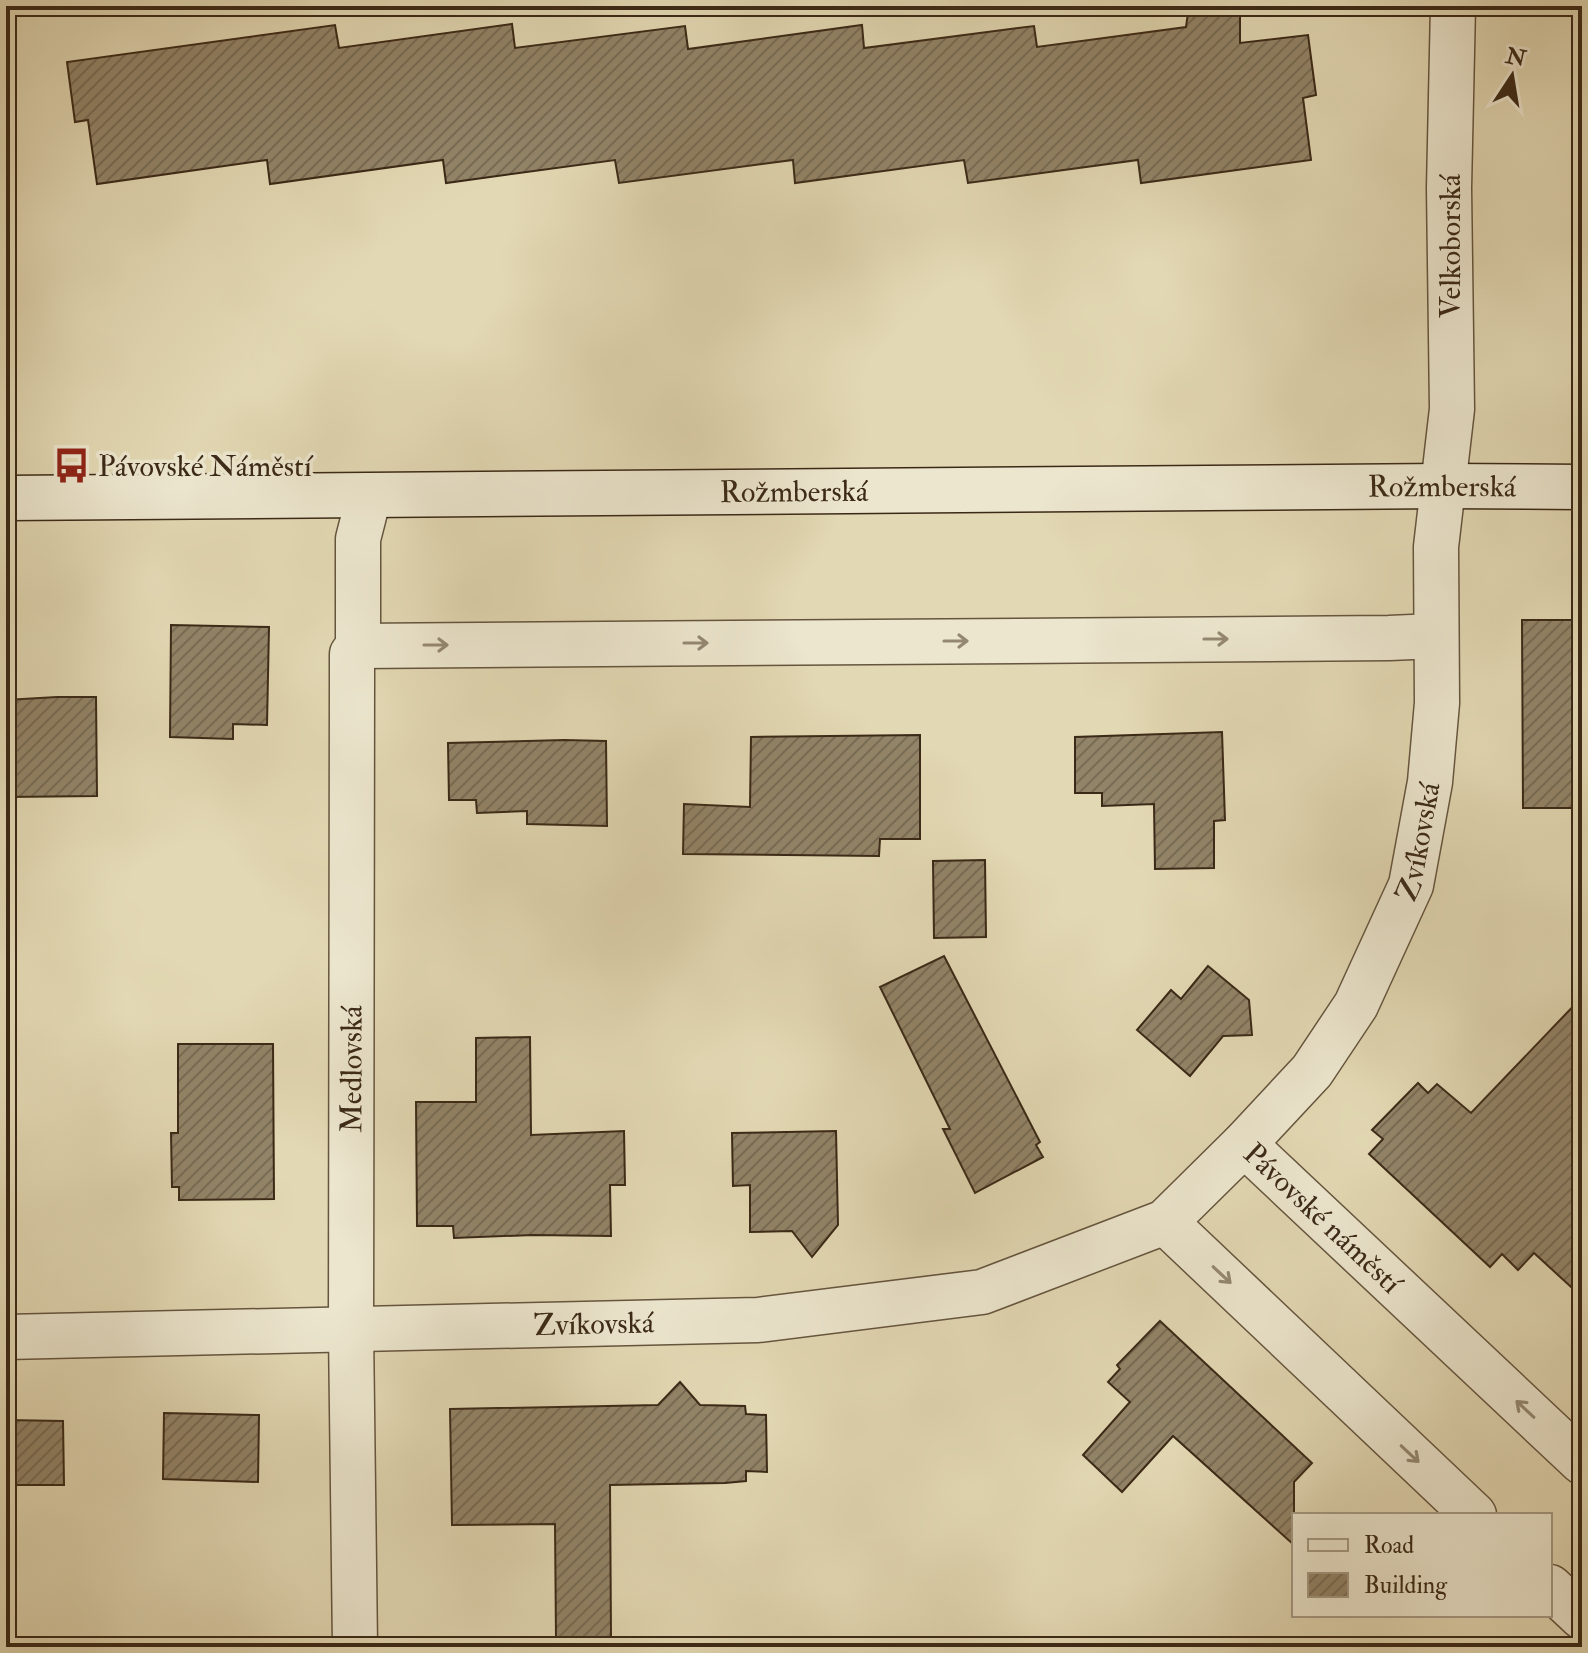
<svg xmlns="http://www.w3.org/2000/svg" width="1588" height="1653" font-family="'IM FELL Double Pica',serif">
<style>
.building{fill:url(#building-hatch);stroke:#3b2917;stroke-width:2}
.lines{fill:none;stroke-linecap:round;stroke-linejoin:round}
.street-casing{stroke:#65553e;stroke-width:47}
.secondary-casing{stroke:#3b2917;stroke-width:47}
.street{stroke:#ece6ce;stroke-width:44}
.secondary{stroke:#ece6ce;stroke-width:44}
.oneway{stroke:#948872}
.labels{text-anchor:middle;stroke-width:7;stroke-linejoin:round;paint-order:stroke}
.street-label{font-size:30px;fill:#3b2917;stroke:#ece6ce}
.poi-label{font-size:30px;fill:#3b2917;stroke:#ece6ce;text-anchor:start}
</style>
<defs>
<pattern id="building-hatch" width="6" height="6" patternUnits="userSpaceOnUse" patternTransform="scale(2)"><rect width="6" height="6" fill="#928468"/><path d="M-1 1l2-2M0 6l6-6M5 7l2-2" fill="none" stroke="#786c55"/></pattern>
</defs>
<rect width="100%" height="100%" fill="#e2d8b3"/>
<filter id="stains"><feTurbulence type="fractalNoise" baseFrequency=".0025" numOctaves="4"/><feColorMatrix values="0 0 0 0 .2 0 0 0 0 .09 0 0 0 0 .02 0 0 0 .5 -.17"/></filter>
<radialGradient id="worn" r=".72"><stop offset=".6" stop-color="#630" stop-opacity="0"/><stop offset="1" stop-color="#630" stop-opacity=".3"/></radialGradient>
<g class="building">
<polygon points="1189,6 1240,6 1240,43 1308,35 1316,95 1303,98 1311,160 1141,183 1138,160 968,183 964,160 795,183 793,160 619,183 615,160 446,183 443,160 270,184 267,160 97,184 88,120 75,122 67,62 335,25 339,48 512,24 515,48 685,26 688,49 862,25 864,48 1034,26 1037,47 1186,27"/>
<polygon points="1522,620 1582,620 1582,808 1523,808"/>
<polygon points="171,625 269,627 267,725 233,724 233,739 170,737"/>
<polygon points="57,697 96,697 97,796 6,797 6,700"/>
<polygon points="1222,732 1225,820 1214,821 1214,868 1155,869 1154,804 1102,806 1102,793 1075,793 1075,737"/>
<polygon points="920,735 920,839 880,839 879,856 683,854 684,804 750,807 751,737"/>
<polygon points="564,740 606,741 607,826 527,824 527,811 477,813 476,800 449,800 448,743"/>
<polygon points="985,860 986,937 934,938 933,861"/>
<polygon points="944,956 1040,1142 1036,1145 1043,1157 975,1193 943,1129 950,1129 880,987"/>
<polygon points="1208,966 1249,1000 1252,1035 1223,1036 1190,1076 1137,1030 1171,990 1181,999"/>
<polygon points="1582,997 1582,1297 1534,1253 1518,1270 1502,1254 1490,1267 1369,1154 1383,1139 1372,1130 1418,1083 1428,1093 1437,1084 1471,1113"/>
<polygon points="530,1037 531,1135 624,1131 625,1185 610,1185 611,1236 533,1235 454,1238 453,1226 417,1226 416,1102 476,1102 476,1038"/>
<polygon points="178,1044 273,1044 274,1199 179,1200 179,1187 172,1187 171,1133 178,1133"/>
<polygon points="836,1131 838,1225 812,1257 792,1231 750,1232 750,1185 733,1186 732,1133"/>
<polygon points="1160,1321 1312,1463 1294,1482 1294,1545 1173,1436 1122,1492 1083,1455 1130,1402 1108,1382 1120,1369 1117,1365"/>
<polygon points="680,1382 700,1405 745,1406 746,1414 766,1415 767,1472 746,1471 746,1481 725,1483 610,1485 611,1638 556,1638 555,1524 452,1525 450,1409 658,1405"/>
<polygon points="164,1413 259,1415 258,1482 163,1479"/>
<polygon points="6,1420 63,1421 64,1485 6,1485"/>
</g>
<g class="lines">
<defs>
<g id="street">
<polyline points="358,646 1389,638 1436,636"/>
<path id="s1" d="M1244,1144L1582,1462"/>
<polyline points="1165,1222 1474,1515"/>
<path id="s2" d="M6,1337L758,1320L982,1292L1165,1222L1244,1144L1312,1071L1356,1005L1411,885L1430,782L1437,703L1436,547L1452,409L1449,188L1453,6"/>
<polyline points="1550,1587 1582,1617"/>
<path id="s3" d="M355,1647L351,1330L352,676V654L358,646V539L369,496"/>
</g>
<g id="secondary">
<path id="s4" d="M6,498L1443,486L1582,487"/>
</g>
</defs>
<use href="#street" class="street-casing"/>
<use href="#secondary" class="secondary-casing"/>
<use href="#street" class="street"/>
<use href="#secondary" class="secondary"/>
</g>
<defs><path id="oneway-shaft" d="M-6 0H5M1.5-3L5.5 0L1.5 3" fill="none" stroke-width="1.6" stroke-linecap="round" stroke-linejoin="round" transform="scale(2)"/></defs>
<g class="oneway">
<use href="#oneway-shaft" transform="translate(1216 639)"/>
<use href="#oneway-shaft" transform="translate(956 641)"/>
<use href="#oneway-shaft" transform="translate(696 643)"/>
<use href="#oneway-shaft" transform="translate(436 645)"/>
<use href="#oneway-shaft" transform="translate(1222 1275) rotate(43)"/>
<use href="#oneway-shaft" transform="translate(1525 1409) rotate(-137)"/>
<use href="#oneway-shaft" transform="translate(1410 1454) rotate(43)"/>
</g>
<defs>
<symbol id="bus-bare" viewBox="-9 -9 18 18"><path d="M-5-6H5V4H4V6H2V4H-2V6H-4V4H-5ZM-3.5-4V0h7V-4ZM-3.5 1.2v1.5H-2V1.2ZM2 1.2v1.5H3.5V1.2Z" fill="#8f2418" stroke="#ece6ce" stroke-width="2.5" paint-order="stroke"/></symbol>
</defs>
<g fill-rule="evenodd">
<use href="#bus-bare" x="46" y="440" width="51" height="51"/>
</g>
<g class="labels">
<g class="street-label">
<text transform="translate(1450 246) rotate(-90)" y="10">Velkoborská</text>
<text dy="10" stroke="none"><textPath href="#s4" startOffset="1436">Rožmberská</textPath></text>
<text dy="10" stroke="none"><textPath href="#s4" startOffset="788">Rožmberská</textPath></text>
<text dy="10" stroke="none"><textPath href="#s2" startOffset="1640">Zvíkovská</textPath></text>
<text dy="10" stroke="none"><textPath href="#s3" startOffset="578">Medlovská</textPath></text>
<text dy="10" stroke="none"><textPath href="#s1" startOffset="108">Pávovské náměstí</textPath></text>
<text dy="10" stroke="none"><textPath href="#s2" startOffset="588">Zvíkovská</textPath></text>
</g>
<g class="poi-label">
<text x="98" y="476">Pávovské Náměstí</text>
</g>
</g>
<rect width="1588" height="1653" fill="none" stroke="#e2d8b3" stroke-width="32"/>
<rect x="8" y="8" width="1572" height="1637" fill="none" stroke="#3b2917" stroke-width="4"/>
<rect x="16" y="16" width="1556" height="1621" fill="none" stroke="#3b2917" stroke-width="2"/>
<rect x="1292" y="1513" width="260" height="104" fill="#ece6ce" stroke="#a59a85" stroke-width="2"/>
<rect x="1308" y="1539" width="40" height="12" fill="#ece6ce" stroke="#a59a85" stroke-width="2"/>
<text x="1364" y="1553" font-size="24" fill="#3b2917">Road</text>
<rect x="1308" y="1573" width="40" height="24" fill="url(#building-hatch)" stroke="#a59a85" stroke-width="2"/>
<text x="1364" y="1593" font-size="24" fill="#3b2917">Building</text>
<g transform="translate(1512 76) rotate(12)" stroke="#ece6ce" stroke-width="6" paint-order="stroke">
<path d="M0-6L14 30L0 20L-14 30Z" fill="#3b2917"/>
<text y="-12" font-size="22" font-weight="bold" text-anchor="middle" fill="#3b2917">N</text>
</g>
<rect width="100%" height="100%" filter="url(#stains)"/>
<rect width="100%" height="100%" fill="url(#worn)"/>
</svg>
